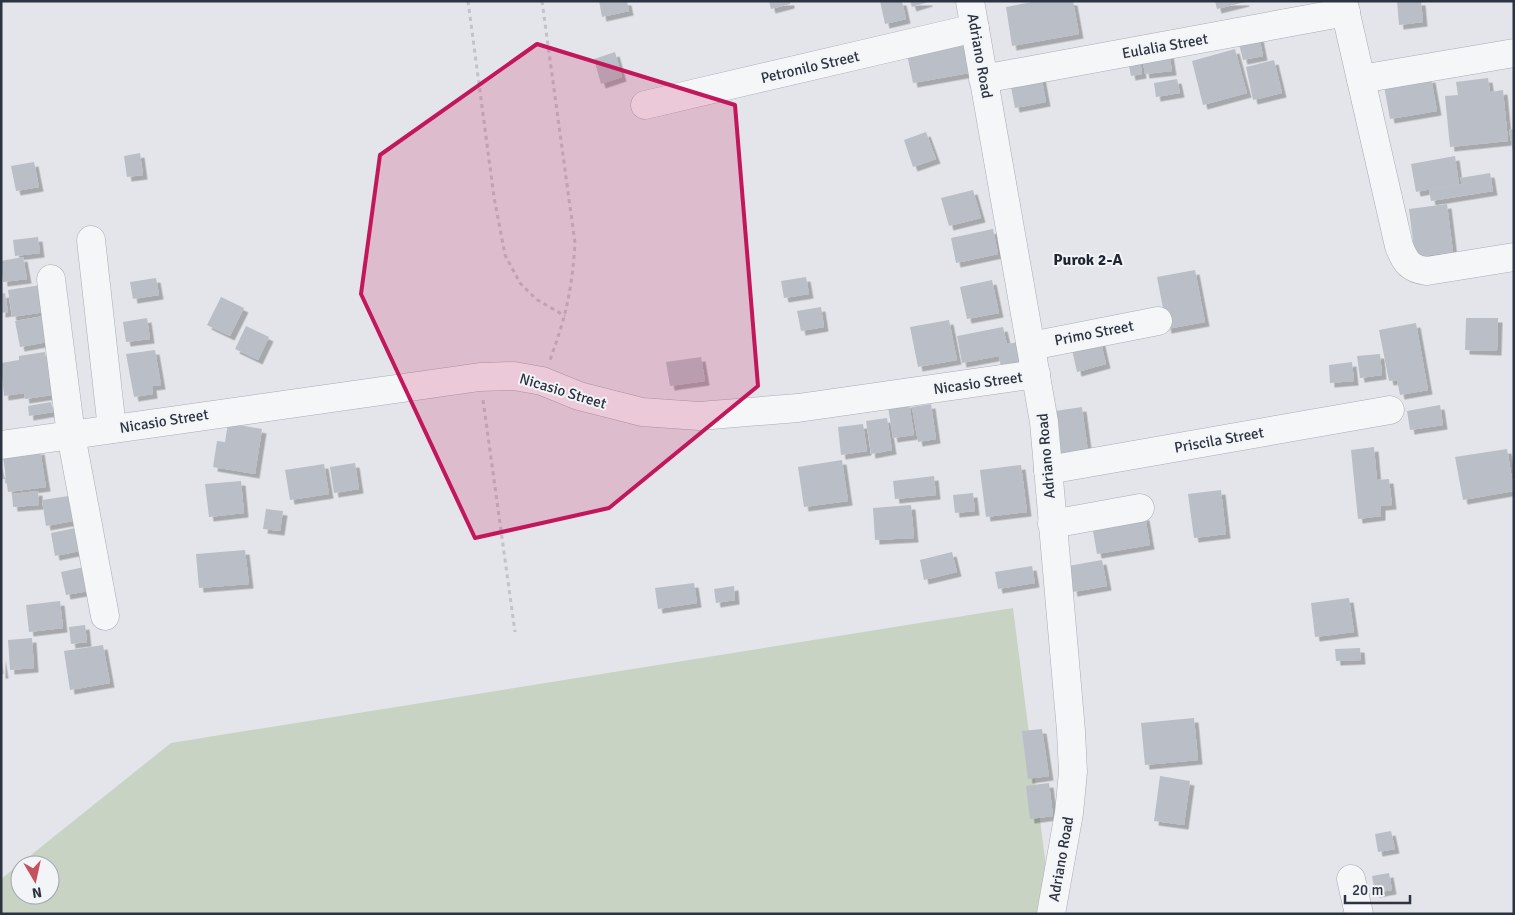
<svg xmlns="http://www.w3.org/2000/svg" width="1515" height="915" font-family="Signika,sans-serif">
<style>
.green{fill:#c8d3c4;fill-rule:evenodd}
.building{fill:#babec6;filter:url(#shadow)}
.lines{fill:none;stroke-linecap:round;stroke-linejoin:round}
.minor-casing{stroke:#a8acb4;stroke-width:29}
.path{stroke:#c1c3c8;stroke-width:3;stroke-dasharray:4 4;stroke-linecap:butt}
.minor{stroke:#f5f6f8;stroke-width:28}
.marked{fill:#c2185b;fill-opacity:0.2;stroke:#c2185b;stroke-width:4;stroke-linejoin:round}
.labels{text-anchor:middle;stroke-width:4;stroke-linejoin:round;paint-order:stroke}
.street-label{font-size:15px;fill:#2c3341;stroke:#f2f4f7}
.neighbourhood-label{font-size:16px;font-weight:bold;fill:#1e2432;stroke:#f2f4f7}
</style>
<defs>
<filter id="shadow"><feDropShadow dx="4.5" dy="4.5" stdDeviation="0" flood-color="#0004"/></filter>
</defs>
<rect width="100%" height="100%" fill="#e3e5ea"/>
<path class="green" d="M1013,608L1052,914H1V879L171,743ZM20,865H50V895H20Z"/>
<g class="building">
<polygon points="599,1 627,1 629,11 602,17"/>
<polygon points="769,1 790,1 790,4 771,9"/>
<polygon points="880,1 902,1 906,19 885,24"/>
<polygon points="910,1 928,1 928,2 912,7"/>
<polygon points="1037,1 1073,1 1079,34 1012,46 1006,7"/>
<polygon points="1215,1 1245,1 1245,2 1217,9"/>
<polygon points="1397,1 1421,1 1423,22 1399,25"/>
<polygon points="1259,36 1263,56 1243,60 1238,40"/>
<polygon points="963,43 969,73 913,83 907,54"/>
<polygon points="1235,49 1247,93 1203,105 1192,61"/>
<polygon points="615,52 622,77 601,84 594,59"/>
<polygon points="1169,52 1172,71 1145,74 1142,56"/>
<polygon points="1140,59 1142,74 1131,76 1128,61"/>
<polygon points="1274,60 1282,93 1253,100 1246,67"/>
<polygon points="1041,75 1046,102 1015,108 1010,82"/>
<polygon points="1431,78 1437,111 1390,119 1384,86"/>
<polygon points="1488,78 1490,92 1503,90 1508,141 1450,147 1445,96 1458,95 1456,82"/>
<polygon points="1177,79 1180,93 1156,97 1154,83"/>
<polygon points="1514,129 1514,152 1513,152 1509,130"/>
<polygon points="926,132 936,159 913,167 904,140"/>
<polygon points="140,153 143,175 127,177 124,156"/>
<polygon points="1455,156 1459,184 1416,192 1411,164"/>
<polygon points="34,162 39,187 16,191 11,166"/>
<polygon points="1490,173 1493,191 1431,201 1429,190 1462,184 1460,178"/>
<polygon points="973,190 981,218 949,226 941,198"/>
<polygon points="1447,204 1453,252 1415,257 1409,209"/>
<polygon points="993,229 998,254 956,263 951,238"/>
<polygon points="38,237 40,253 15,256 13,240"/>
<polygon points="23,257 27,279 3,282 1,261"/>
<polygon points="1195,270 1205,322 1167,329 1157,277"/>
<polygon points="806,277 809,294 784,298 781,281"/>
<polygon points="156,278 159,295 133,299 130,282"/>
<polygon points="992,280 999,313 967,319 960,287"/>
<polygon points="41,285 45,312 12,317 8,290"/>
<polygon points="5,293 8,312 1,313 1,294"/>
<polygon points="221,297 244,308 230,336 207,325"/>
<polygon points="821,307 824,327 801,331 797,311"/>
<polygon points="49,315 53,341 20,347 15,321"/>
<polygon points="147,318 150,339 126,342 123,322"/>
<polygon points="1466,318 1498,318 1497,351 1465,350"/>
<polygon points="949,320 957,360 918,367 910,327"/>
<polygon points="1416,323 1428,390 1400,395 1397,380 1389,381 1379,330"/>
<polygon points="246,326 269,337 258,360 235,349"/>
<polygon points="1003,327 1007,344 1018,342 1021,364 1001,367 999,356 962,363 957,336"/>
<polygon points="1100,338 1106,364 1077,372 1071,345"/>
<polygon points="155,350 161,385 152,386 153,394 134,397 126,354"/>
<polygon points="45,352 52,395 25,399 24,393 4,396 1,363 19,360 19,356"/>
<polygon points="1380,354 1382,375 1360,378 1357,356"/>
<polygon points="701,357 705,381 670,386 666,362"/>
<polygon points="1352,362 1354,381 1330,383 1329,365"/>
<polygon points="51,402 53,412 29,416 28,406"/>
<polygon points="909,403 914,435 893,438 888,407"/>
<polygon points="931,404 936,439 918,442 912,407"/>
<polygon points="1440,405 1443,425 1410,430 1407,411"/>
<polygon points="1082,407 1088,452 1061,456 1055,411"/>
<polygon points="887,418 892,450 871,454 866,421"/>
<polygon points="228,423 262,429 255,474 213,467 217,441 225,442"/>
<polygon points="863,424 867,451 841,455 838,427"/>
<polygon points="1374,447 1377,480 1389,479 1392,505 1381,506 1381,516 1358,519 1351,450"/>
<polygon points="1507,449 1514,491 1463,500 1455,457"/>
<polygon points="40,450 46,487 8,492 3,456"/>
<polygon points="842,460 848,501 804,507 798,467"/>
<polygon points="1,463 5,479 1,479"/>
<polygon points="355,463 359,489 334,493 330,467"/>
<polygon points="324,464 329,494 290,500 285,470"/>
<polygon points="1021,465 1027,512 986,517 980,470"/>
<polygon points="934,476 936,495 895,499 893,481"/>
<polygon points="241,481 244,513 209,517 205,484"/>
<polygon points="1221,490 1226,534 1194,538 1188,494"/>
<polygon points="38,491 39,505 13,507 12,494"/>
<polygon points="973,493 975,511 955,513 953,495"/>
<polygon points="69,496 73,521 46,526 42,500"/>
<polygon points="911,505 914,538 875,540 873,508"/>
<polygon points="266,509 283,511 280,531 263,529"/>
<polygon points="1145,516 1150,545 1097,554 1092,525"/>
<polygon points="80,527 85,550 55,556 51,533"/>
<polygon points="245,550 249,584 199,588 196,554"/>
<polygon points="952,552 957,572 924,580 920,560"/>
<polygon points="1102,560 1107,586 1073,592 1068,566"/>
<polygon points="89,566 94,590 66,595 61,572"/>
<polygon points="1032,566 1035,583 998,589 995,572"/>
<polygon points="694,583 697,603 658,609 655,588"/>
<polygon points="734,586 735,600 716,603 714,589"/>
<polygon points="1349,598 1354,632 1315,637 1311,603"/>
<polygon points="60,601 63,628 29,632 26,605"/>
<polygon points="85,625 87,642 71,644 69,627"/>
<polygon points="32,638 34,668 10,670 8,640"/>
<polygon points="103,645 110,683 70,690 64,651"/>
<polygon points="1360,648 1361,660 1336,661 1335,649"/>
<polygon points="1,656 4,674 1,674"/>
<polygon points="1194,718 1198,760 1145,765 1141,723"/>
<polygon points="1042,729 1049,776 1028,779 1022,731"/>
<polygon points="1160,776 1190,781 1184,825 1154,821"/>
<polygon points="1049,783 1053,816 1030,819 1026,786"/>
<polygon points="1391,831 1395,849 1378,852 1375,834"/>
<polygon points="1389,873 1392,890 1375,893 1372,876"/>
</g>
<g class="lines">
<defs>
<g id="minor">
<polyline points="970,1 1044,422 1071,731 1073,772 1069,813 1051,914"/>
<path d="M1343,1L1399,246C1405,262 1410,269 1427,271L1514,257"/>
<polyline points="983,79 1346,12"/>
<polyline points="1361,79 1514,53"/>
<polyline points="645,105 975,28"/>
<polyline points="91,240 112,429"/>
<polyline points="51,279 71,435 105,616"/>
<polyline points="1031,346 1158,321"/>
<polyline points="1,445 480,377 514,376 542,381 579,396 642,412 699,416 798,408 1036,374"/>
<polyline points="1048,470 1390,410"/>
<polyline points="1052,524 1140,508"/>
<polyline points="1351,879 1359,914"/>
</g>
</defs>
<use href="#minor" class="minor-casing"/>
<g class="path">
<polyline points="468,1 494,197 505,255 520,283 536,299 565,316"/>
<path d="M542,1L575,243C572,290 566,316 550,360"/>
<polyline points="483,400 515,632"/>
</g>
<use href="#minor" class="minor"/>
</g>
<path class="marked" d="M537,44L735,105L758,386L609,508L475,538L361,294L380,155Z"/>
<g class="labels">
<g class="street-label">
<text transform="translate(1165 46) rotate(-10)" y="5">Eulalia Street</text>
<text transform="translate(980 56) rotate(80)" y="5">Adriano Road</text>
<text transform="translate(810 67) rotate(-13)" y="5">Petronilo Street</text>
<text transform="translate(1094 333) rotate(-11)" y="5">Primo Street</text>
<text transform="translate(978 383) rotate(-8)" y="5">Nicasio Street</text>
<text transform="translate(563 391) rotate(17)" y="5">Nicasio Street</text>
<text transform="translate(164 421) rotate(-9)" y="5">Nicasio Street</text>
<text transform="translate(1219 440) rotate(-10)" y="5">Priscila Street</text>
<text transform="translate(1046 456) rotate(-95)" y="5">Adriano Road</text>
<text transform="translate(1061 859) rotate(-80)" y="5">Adriano Road</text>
</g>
<g class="neighbourhood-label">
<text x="1088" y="265">Purok 2-A</text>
</g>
</g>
<rect width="1515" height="915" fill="none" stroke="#2c3341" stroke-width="5"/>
<g transform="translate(35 880) rotate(171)"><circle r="24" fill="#f2f4f7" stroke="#a3a7ae"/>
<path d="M0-4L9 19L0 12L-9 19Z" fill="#c5515f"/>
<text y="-8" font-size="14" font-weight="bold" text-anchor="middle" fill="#2c3341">N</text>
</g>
<path d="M1345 895v8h65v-8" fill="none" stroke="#2c3341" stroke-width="2.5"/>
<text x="1352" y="895" font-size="15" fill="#2c3341" stroke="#f2f4f7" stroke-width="4" paint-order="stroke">20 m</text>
</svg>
